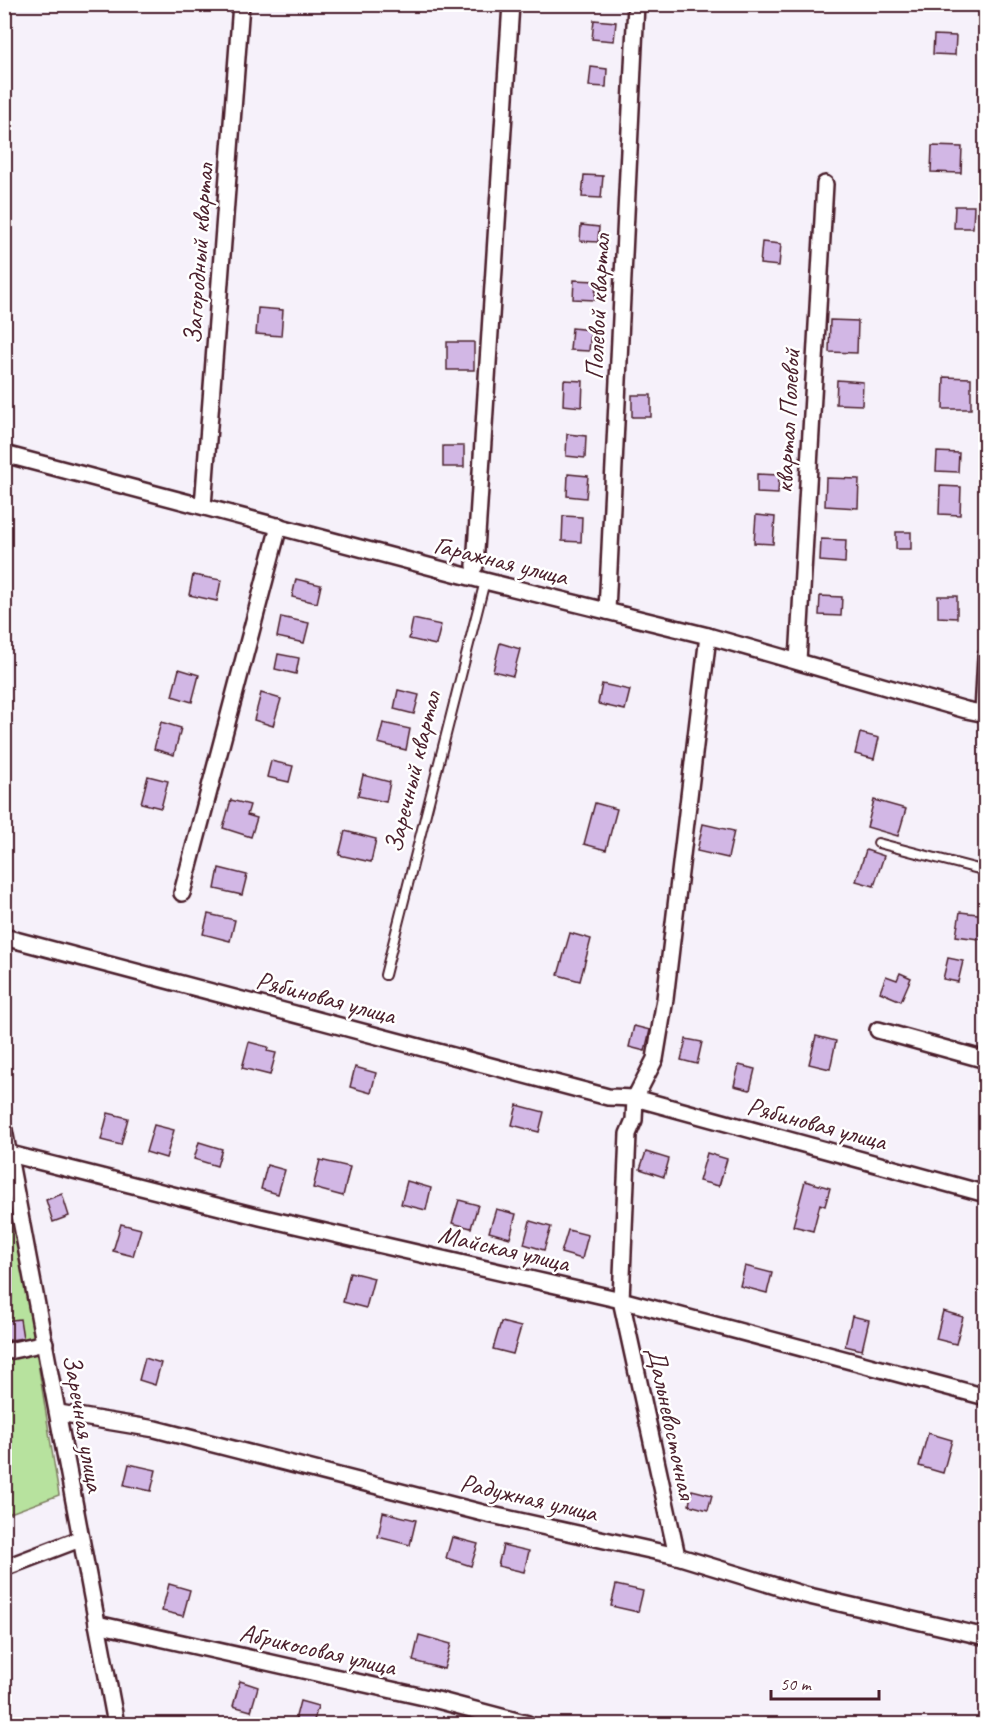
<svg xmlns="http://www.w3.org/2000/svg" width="990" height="1729" font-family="Caveat,sans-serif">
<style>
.green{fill:#b7e29e;stroke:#808064;stroke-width:1.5}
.building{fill:#d2b7e5;stroke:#4a1f2b;stroke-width:1.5}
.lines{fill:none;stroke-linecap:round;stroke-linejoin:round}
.lane-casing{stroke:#4a1f2b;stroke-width:12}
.street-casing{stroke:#4a1f2b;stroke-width:20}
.lane{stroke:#fff;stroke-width:8}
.street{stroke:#fff;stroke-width:15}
.labels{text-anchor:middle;stroke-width:5;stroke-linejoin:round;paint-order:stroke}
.street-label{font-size:26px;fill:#4a1f2b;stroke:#fff}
</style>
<rect width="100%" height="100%" fill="#f6f1fa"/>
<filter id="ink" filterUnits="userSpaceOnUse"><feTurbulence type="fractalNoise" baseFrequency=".0167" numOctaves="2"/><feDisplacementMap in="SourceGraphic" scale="12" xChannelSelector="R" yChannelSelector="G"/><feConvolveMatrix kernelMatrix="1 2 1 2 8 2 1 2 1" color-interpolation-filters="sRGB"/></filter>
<g filter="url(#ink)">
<polygon class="green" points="4,1150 59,1495 5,1515 4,1515"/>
<g class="building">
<polygon points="594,20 616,22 614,41 592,39"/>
<polygon points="934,35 956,36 955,55 933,54"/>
<polygon points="591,67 607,69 606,87 589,86"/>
<polygon points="932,146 962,147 961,173 931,172"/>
<polygon points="584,175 603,176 601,198 582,197"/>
<polygon points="955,206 974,206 973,228 954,228"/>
<polygon points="581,225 599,227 598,242 580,241"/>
<polygon points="762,242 781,244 779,266 760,264"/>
<polygon points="574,280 596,281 595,300 573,299"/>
<polygon points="258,308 283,310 281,336 256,334"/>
<polygon points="830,320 858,321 857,353 829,352"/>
<polygon points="572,328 591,330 589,351 570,350"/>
<rect x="447" y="342" width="27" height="28"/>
<polygon points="944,377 971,378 971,409 943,409"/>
<polygon points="564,380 583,381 582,407 563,405"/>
<polygon points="837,380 863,382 862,405 836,404"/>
<rect x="632" y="395" width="19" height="22"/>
<polygon points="567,434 586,436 585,458 566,456"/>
<rect x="443" y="446" width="21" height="21"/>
<polygon points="937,452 959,453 958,472 936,471"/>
<polygon points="568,474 588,476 586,498 567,496"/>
<polygon points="757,474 779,475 778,494 757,493"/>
<polygon points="826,478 859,479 858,508 825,506"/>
<polygon points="940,486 961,487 960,515 939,514"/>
<polygon points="756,515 775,517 773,544 754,543"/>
<polygon points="563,516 582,517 581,542 562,541"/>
<rect x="896" y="532" width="15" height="17"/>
<polygon points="821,539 846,540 845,563 820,561"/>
<polygon points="193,575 221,580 217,601 189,595"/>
<polygon points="296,579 321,585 317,603 292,597"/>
<polygon points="820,596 842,597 841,616 819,615"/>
<polygon points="938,596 957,596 957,618 938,617"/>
<polygon points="281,617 309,623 304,643 277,637"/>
<polygon points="413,619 441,625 436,645 409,639"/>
<polygon points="500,643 520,649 513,676 493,671"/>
<polygon points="278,654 299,658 296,674 275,669"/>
<polygon points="179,669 199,675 192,702 172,696"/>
<polygon points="602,684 630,690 625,710 598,704"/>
<polygon points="398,690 419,695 414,714 394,709"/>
<polygon points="261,693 281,699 273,726 254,720"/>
<polygon points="161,722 181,728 174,755 154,749"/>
<polygon points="383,723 410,729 406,750 378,743"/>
<polygon points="860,733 879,738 874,759 855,754"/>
<polygon points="271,761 293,766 289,782 267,777"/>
<polygon points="363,775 390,782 386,802 358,796"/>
<polygon points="148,776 168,781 161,808 141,803"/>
<polygon points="231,800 250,805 247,815 257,818 251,837 223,828"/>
<polygon points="874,800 906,809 898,836 867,827"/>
<polygon points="595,803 617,809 606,850 584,844"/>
<polygon points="703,824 734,831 728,858 697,851"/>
<polygon points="345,831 376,839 371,862 339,855"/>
<polygon points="866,850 884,856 874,886 856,881"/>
<polygon points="219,868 247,875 242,895 215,889"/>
<polygon points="960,912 986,915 986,940 956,936"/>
<polygon points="208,914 235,920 230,941 203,934"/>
<polygon points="570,933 591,939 580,981 558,975"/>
<polygon points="948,958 963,961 958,982 943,979"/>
<polygon points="900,973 911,978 901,1001 880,992 886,976 897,980"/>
<polygon points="634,1026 650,1030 645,1051 629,1047"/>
<polygon points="816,1036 836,1041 830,1069 809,1064"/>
<polygon points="686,1039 702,1042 697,1064 681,1060"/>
<polygon points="249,1042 268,1047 267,1051 276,1053 270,1075 242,1068"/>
<polygon points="739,1065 755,1069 750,1090 734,1086"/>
<polygon points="355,1067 376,1073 371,1093 350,1087"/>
<polygon points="517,1105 544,1112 539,1132 512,1125"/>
<polygon points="108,1113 128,1118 121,1145 101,1140"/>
<polygon points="154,1125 174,1130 166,1158 146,1152"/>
<polygon points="199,1142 222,1149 217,1166 194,1159"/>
<polygon points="646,1152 669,1159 664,1177 640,1169"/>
<polygon points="707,1153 727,1159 719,1186 699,1181"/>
<polygon points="320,1160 350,1167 343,1196 313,1188"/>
<polygon points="267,1165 285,1170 278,1194 261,1189"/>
<polygon points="407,1181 431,1188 426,1210 401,1204"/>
<polygon points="805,1181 830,1188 825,1206 820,1204 813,1231 793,1226"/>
<polygon points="62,1194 69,1216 53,1222 46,1200"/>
<polygon points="459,1200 478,1205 471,1228 452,1223"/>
<polygon points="496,1209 516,1214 510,1238 489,1232"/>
<polygon points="530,1221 551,1227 544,1250 524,1244"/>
<polygon points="121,1224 141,1229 133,1256 113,1251"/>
<polygon points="568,1230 588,1235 582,1259 561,1253"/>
<polygon points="745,1266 772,1273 767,1293 740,1286"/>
<polygon points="350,1272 374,1278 366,1308 343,1302"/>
<polygon points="943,1311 963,1317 956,1344 936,1339"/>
<polygon points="852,1316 869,1320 862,1350 845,1346"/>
<polygon points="20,1319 23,1338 4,1341 4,1321"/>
<polygon points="501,1322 521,1327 513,1354 493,1349"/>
<polygon points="145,1358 161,1363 155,1385 139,1380"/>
<polygon points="928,1433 952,1440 943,1473 919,1466"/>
<polygon points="129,1464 156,1470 151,1491 124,1485"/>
<polygon points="692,1490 712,1495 708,1510 689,1505"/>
<polygon points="383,1512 416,1520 410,1545 378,1537"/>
<polygon points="452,1537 478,1544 471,1566 446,1558"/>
<polygon points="503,1545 529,1551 524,1572 498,1566"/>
<polygon points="169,1584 190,1590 183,1616 162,1611"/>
<polygon points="616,1585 643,1591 638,1612 611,1606"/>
<polygon points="419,1635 451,1644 444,1669 413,1661"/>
<polygon points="240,1681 258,1687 251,1711 233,1706"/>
<polygon points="300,1701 318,1706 313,1724 294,1724"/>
</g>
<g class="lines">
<defs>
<g id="lane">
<polyline points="878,843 986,871"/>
<polyline points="385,975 485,581"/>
</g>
<g id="street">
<polyline points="4,454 485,581 708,636 966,710 986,714"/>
<polyline points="203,506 241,4"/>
<polyline points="475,566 511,4"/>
<polyline points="607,611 636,4"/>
<polyline points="798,661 825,184"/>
<polyline points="983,713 986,656"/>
<polyline points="182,893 279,526"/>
<polyline points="4,937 608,1097 635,1098 655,1059 665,999 708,636"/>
<polyline points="878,1030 986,1060"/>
<polyline points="4,1130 116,1724"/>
<polyline points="10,1154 260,1217 621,1300 986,1397"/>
<polyline points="4,1352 45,1343"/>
<polyline points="59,1413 155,1429 483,1513 677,1556 805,1595 986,1637"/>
<polyline points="677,1556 621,1300 628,1134 634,1120 635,1098 986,1194"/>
<polyline points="4,1568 80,1539"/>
<polyline points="97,1624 437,1700 528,1724"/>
</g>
</defs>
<use href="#lane" class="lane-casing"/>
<use href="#street" class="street-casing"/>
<use href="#lane" class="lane"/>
<use href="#street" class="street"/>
</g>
</g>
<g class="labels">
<g class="street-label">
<text transform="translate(198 254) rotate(-86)" y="9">Загородный квартал</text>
<text transform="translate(597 307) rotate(-87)" y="9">Полевой квартал</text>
<text transform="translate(787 421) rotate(-87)" y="9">квартал Полевой</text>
<text transform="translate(501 560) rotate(14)" y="9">Гаражная улица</text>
<text transform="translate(412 772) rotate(-76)" y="9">Заречный квартал</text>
<text transform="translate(326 997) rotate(15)" y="9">Рябиновая улица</text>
<text transform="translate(817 1123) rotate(15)" y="9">Рябиновая улица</text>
<text transform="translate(504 1248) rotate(13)" y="9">Майская улица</text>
<text transform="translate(84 1423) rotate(80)" y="9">Заречная улица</text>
<text transform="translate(672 1423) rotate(78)" y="9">Дальневосточная</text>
<text transform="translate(529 1497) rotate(13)" y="9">Радужная улица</text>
<text transform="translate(318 1649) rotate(13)" y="9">Абрикосовая улица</text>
</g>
</g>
<rect width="990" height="1729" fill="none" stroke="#fff" stroke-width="24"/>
<rect x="12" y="12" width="966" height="1705" fill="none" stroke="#4a1f2b" stroke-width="2" filter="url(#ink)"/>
<path d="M771 1690v9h108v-9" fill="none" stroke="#4a1f2b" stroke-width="3"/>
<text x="780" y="1690" font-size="18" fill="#4a1f2b" stroke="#ffffff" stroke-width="4.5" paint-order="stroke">50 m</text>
</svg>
